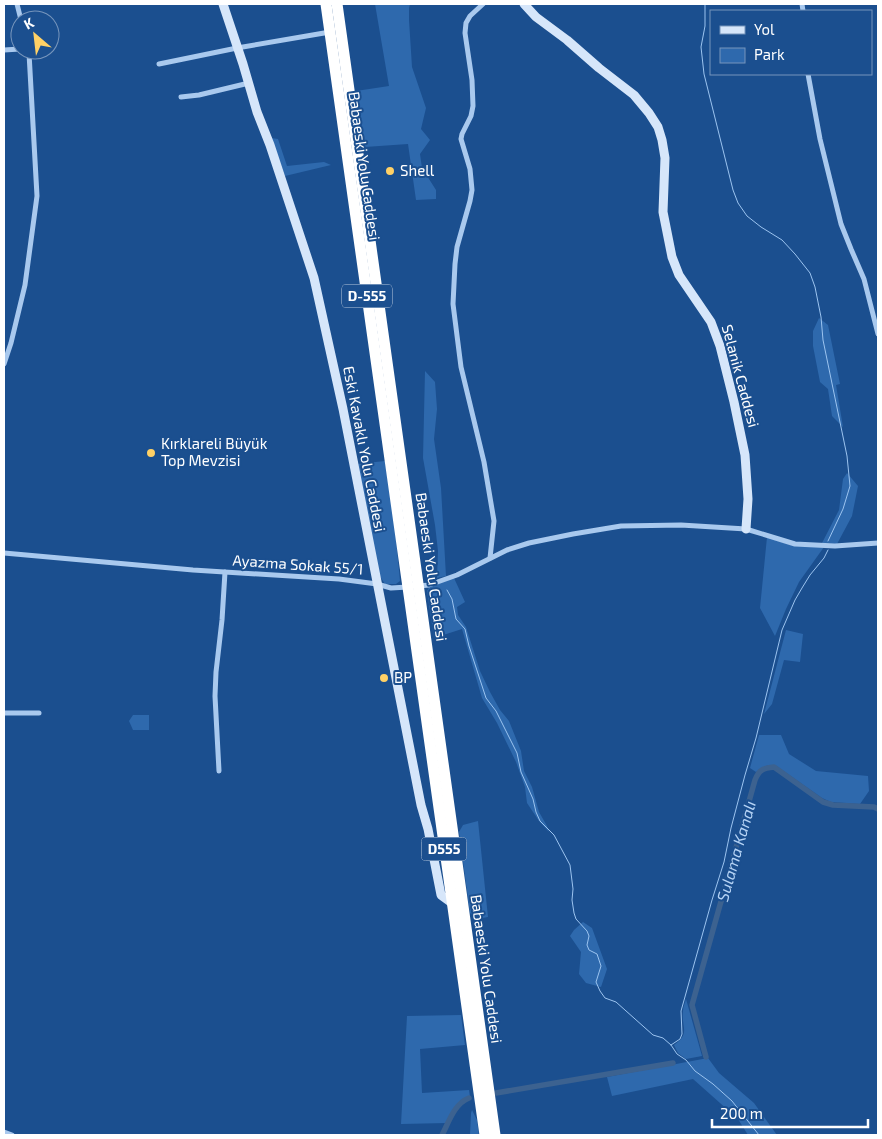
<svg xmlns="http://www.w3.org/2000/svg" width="882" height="1139" font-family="'Exo 2',sans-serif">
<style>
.green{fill:#2e69ad}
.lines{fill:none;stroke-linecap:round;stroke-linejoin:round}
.stream{stroke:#9cc4f0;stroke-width:1}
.canal{stroke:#3c6290;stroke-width:5.5}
.street{stroke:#a9c9ee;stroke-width:5}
.secondary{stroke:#d6e6fa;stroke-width:9}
.highway{stroke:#fff;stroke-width:11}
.poi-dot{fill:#ffd166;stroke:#1b4f8f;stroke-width:2}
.labels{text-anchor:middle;stroke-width:4;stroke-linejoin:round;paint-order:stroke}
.shield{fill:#1b4f8f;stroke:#bbcadd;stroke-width:1}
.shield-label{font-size:14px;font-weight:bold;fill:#fff}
.street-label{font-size:15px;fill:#fff;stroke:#1b4f8f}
.poi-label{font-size:15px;fill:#fff;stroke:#1b4f8f;text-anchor:start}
.water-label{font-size:16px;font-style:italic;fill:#b5d3f5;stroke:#1b4f8f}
</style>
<rect width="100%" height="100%" fill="#1b4f8f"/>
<g class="green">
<polygon points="375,4 410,4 409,8 409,20 412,67 426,108 421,129 430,140 420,154 422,168 436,190 436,199 416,200 408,144 365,147 356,91 389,86"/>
<polygon points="271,138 278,139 287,166 324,162 331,165 285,176"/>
<polygon points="819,318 828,325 840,384 836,385 843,427 832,416 828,389 820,382 813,346 813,331"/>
<polygon points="425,371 435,382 437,409 434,439 441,488 446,576 437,578 438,551 435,525 423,458"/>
<polygon points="385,461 395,528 400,581 396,584 385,584 379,575 357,464"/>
<polygon points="847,473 858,486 852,516 837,544 822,543 839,510 843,479"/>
<polygon points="767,537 794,546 824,547 799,582 786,609 775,636 760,608"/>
<polygon points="454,578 465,602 457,607 458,615 466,627 480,671 490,692 500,710 509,721 521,751 524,771 532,787 539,812 547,826 549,832 539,821 527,803 525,787 516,762 497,723 482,698 462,629 434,638 427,591 430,586"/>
<polygon points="786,630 803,634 800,662 784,660 772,704 764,714"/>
<polygon points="133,715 149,715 149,730 133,730 129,721"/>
<polygon points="759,735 781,735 789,754 816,771 868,776 869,791 860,804 831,802 822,798 775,765 766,766 756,772 750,768"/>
<polygon points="478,821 488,917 477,919 470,913 459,832 463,825"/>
<polygon points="583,922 592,928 607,969 601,987 586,983 579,974 581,952 570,936 574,930"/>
<path d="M686,999L702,1056L686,1059L678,1053L674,1045C691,1033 681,1028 683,1011C683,1007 685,1003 686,999Z"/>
<path d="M461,1015L465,1045L420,1049L422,1093L469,1090L470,1097C456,1103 453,1111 447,1123L401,1124L407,1016Z"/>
<polygon points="708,1058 719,1073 754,1103 777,1135 748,1135 738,1119 693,1079 612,1096 607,1077"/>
<polygon points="472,1110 477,1120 479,1135 470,1135 471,1113"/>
</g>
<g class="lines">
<g class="stream">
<polyline points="705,4 705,26 701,47 704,74 733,190 738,203 747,216 761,227 782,240 795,254 810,273 815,287 821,317 823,340 847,456 850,486 843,509 828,541"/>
<polyline points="447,590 452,599 456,619 465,629 469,646 486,698 496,711 517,753 521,772 533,799 536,812 540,821 554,835 570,865 573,889 572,900 574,913 576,919 587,931 589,936 587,945 589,950 597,954 601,966 596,982 600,991 605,998 616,1002 653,1035 663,1038 671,1045 677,1054 686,1060 695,1071 713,1084 732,1101 759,1135"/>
<polyline points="671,1045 680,1039 682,1034 681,1011 712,900 724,862 731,828 745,775 756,738 782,630 795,600 802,588 810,575 824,558 828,550"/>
</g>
<g class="canal">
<path d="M706,1057L692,1005L755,780C759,770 763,768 774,767L823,802L833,805L874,807L878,809"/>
<polyline points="496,1093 673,1063"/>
<path d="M442,1135C449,1122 454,1104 469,1098"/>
</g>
<g class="street">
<polyline points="17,4 21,20"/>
<polyline points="483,4 470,16 466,23 465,33 472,80 473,106 471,116 462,134 461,139 470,169 472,190 470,201 457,247 455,264 453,304 461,367 484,462 494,521 490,558"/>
<polyline points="802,4 803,11"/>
<polyline points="4,50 20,49"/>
<polyline points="159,64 237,48 330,32"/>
<polyline points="808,74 820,139 841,224 851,249 864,279 878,334"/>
<polyline points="181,97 199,95 249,83"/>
<polyline points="4,364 11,343 25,285 37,196 29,53 28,50"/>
<polyline points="4,553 193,570 339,579 377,584 391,588 408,587"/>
<polyline points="419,586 429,585 457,575 507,550 529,543 573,534 621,526 681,525 746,529 795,544 835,546 878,543"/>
<polyline points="4,713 39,713"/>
<polyline points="219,771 215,696 216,672 222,620 225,572"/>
<polyline points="4,1132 12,1135"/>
</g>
<g class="secondary">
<polyline points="223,4 243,64 257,112 270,145 314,278 343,409 421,805 428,829 441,895 452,903"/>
<polyline points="524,4 536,17 567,40 599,68 634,95 649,113 658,127 662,140 665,158 663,212 672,257 679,275 711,322 720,346 734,402 745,455 748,499 746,529"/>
</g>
<g class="highway">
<polyline points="326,4 485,1135"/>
<polyline points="337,4 495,1135"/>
</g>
</g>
<g class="poi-dot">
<circle cx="390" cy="171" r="5"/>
<circle cx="151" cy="453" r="5"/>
<circle cx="384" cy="678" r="5"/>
</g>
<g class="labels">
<g class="shield">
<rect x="342" y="284.5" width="50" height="23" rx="4"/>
<rect x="421.5" y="837.5" width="45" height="23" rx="4"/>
</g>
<g class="shield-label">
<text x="367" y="301">D-555</text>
<text x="444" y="854">D555</text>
</g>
<g class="street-label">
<text transform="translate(364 166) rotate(82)" y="5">Babaeski Yolu Caddesi</text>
<text transform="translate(740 376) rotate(75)" y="5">Selanik Caddesi</text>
<text transform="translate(364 449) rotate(79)" y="5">Eski Kavaklı Yolu Caddesi</text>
<text transform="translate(298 565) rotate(4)" y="5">Ayazma Sokak 55/1</text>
<text transform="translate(431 567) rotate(82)" y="5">Babaeski Yolu Caddesi</text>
<text transform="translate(486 969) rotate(82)" y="5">Babaeski Yolu Caddesi</text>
</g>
<g class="poi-label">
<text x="400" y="176">Shell</text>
<text x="161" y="449">Kırklareli Büyük<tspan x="161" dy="17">Top Mevzisi</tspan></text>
<text x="394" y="683">BP</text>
</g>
<g class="water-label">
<text transform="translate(736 851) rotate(-74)" y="6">Sulama Kanalı</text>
</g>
</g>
<rect width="882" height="1139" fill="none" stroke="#ffffff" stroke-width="10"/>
<rect x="710" y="10" width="162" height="65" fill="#1b4f8f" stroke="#7695bc"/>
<rect x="720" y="26" width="25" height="8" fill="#d6e6fa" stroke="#7695bc"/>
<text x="754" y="35" font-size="15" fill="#ffffff">Yol</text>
<rect x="720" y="48" width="25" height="15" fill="#2e69ad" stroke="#7695bc"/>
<text x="754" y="60" font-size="15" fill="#ffffff">Park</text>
<g transform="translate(35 35) rotate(332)"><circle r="24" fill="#1b4f8f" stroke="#7695bc"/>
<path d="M0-4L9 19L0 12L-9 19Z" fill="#ffd166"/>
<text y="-8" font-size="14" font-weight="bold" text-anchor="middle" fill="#ffffff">K</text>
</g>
<path d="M712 1119v8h156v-8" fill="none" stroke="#ffffff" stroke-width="2.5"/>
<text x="720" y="1119" font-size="15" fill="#ffffff" stroke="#1b4f8f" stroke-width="4" paint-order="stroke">200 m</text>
</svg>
